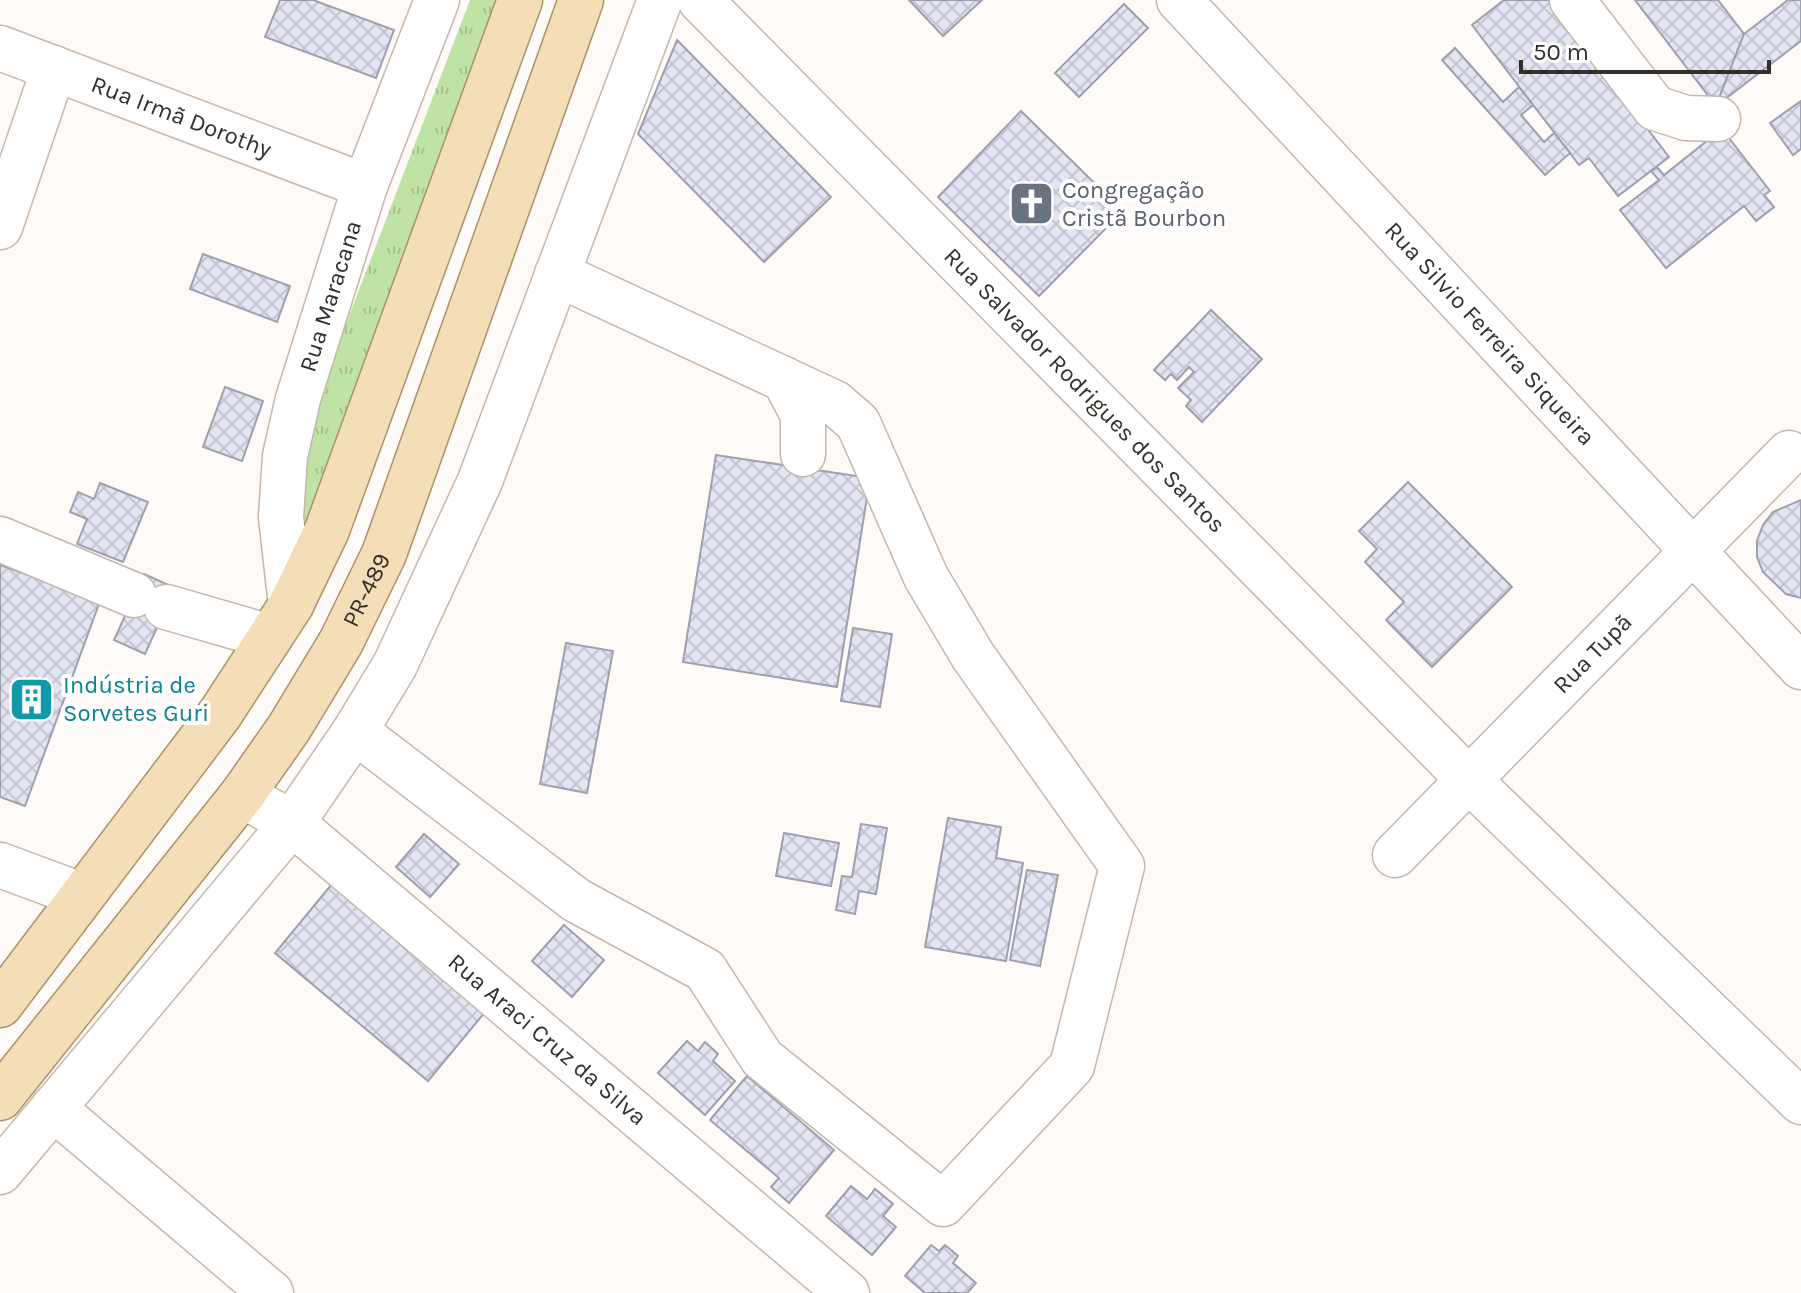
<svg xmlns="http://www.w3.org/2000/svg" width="1801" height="1293" font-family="Karla,sans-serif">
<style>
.park{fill:url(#park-tufts)}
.building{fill:url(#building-cross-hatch);stroke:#9fa0af;stroke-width:2}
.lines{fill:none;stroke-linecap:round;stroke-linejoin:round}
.minor-casing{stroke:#c5b7ac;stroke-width:47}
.major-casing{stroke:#ac9268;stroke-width:47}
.minor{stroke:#fff;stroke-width:44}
.major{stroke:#f4deb8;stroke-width:44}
.labels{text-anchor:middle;stroke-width:8;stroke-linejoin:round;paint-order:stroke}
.street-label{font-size:24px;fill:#342f2a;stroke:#fff}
.worship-label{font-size:24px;fill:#5b616d;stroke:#fff;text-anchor:start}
.culture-label{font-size:24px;fill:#0d838f;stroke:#fff;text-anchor:start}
</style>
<defs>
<pattern id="park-tufts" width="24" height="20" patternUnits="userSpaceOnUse" patternTransform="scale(2)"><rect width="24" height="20" fill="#bfe2a5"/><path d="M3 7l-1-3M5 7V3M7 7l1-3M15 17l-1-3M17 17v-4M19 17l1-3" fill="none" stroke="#a5c28e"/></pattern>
<pattern id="building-cross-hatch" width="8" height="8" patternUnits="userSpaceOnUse" patternTransform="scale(2)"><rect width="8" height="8" fill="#e4e5f3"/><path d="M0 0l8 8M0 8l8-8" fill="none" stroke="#c4c5d0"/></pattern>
</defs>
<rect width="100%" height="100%" fill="#fdfaf8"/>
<polygon class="park" points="470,0 515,0 300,564 291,510 323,384"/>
<g class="building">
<polygon points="280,0 313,0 394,30 376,78 265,37"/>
<polygon points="909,0 982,0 943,36"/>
<polygon points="1504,0 1549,0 1669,157 1618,196 1589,158 1579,165 1472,25"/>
<polygon points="1635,0 1718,0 1744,34 1716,106"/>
<polygon points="1788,0 1801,0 1801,41 1716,106 1744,34"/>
<polygon points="1124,4 1148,28 1079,97 1055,73"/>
<polygon points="677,40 831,197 764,262 638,134"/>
<polygon points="1455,48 1503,102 1519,87 1533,105 1521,115 1544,142 1554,133 1570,153 1545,175 1442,60"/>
<polygon points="1801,101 1801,149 1793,155 1770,123"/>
<polygon points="1021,111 1123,211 1039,296 938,197"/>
<polygon points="1722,129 1770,191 1764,195 1774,207 1756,221 1744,206 1666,268 1620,210 1659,180 1651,171 1657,167 1664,175"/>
<polygon points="203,254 290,286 277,322 190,289"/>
<polygon points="1211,310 1262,359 1202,422 1186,406 1191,400 1178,388 1194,372 1189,367 1177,380 1171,374 1165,380 1154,370"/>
<polygon points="225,387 263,401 242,461 203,447"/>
<polygon points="716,455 870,478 837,687 683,662"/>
<polygon points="1408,482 1512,587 1432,667 1386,620 1404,602 1365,562 1377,549 1359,531"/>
<polygon points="100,483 148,502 123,562 77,544 87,519 70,512 78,492 94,499"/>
<polygon points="1801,500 1801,598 1786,594 1763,572 1757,557 1757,541 1763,525 1773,512"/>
<polygon points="0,565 100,601 25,806 0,797"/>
<polygon points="144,574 175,588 145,654 114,640"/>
<polygon points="853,628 892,634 880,707 841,701"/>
<polygon points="566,643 613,651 587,793 540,784"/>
<polygon points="948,818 1001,827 996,858 1023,863 1006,961 925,947"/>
<polygon points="861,824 887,828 876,894 859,891 855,914 836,910 842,876 852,877"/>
<polygon points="784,833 839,843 831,886 776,876"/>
<polygon points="424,834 459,864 430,897 396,867"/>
<polygon points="1027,870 1058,875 1040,966 1010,960"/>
<polygon points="332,884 485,1012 428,1081 275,953"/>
<polygon points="564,925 604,960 572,997 532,961"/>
<polygon points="687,1041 698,1051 705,1042 718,1054 713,1061 735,1081 705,1115 658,1073"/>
<polygon points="747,1076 834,1150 789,1203 771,1187 779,1178 710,1120"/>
<polygon points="851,1186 867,1199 875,1189 893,1204 883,1216 896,1227 872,1255 826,1216"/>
<polygon points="931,1245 939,1251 945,1245 958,1256 953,1263 976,1283 967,1293 925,1293 905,1276"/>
</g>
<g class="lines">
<defs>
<g id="minor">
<path id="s1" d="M700,0L1469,780L1801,1102"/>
<path id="s2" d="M1179,0L1801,667"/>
<polyline points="1572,0 1655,108 1686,118 1718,119"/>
<path id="s3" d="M0,48L365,186"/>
<polyline points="0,227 54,68"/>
<polyline points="784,379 803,415 803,454"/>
<polyline points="0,539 134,595"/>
<path id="s4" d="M291,605L281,517L285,456L298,399L365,186L437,0"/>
<polyline points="166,607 270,637"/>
<polyline points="355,731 576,900 705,970 762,1058 943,1204 1072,1066 1122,866 973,656 926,577 858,423 835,403 557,274"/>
<path id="s5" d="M242,795L292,823L847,1293"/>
<path id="s6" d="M1395,855L1789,453"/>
<polyline points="0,865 81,895"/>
<polyline points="53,1108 271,1293"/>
<polyline points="0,1172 292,823 355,731 395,665 480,481 660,0"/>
</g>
<g id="major">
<polyline points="0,1005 220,714 291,605 327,530 520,0"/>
<path id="s7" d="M0,1098L242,795L289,728L341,642L384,554L581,0"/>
</g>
</defs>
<use href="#minor" class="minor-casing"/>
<use href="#major" class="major-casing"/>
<use href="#minor" class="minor"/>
<use href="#major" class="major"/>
</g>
<defs>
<symbol id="church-square" viewBox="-11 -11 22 22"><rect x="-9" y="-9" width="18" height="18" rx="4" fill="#6b7280" stroke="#fff"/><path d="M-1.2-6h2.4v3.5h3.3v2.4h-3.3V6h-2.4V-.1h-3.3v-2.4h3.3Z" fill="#fff"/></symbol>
<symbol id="building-square" viewBox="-11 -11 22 22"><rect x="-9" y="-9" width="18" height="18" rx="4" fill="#0f9aa8" stroke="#fff"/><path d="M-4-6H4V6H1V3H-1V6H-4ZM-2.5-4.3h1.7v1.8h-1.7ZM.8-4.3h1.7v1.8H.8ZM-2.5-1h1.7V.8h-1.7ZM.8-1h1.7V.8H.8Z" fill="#fff"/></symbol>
</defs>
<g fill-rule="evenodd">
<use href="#church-square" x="1006" y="178" width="51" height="51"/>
<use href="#building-square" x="6" y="674" width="51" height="51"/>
</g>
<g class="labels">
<g class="street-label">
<text dy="8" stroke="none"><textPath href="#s3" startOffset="194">Rua Irmã Dorothy</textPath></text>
<text dy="8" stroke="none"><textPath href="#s4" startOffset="316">Rua Maracana</textPath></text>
<text dy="8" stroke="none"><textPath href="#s2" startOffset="456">Rua Silvio Ferreira Siqueira</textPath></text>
<text dy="8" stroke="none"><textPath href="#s1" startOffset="548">Rua Salvador Rodrigues dos Santos</textPath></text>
<text dy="8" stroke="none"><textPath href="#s7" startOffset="628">PR-489</textPath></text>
<text dy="8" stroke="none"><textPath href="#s6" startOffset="282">Rua Tupã</textPath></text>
<text dy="8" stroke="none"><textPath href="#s5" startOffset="392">Rua Araci Cruz da Silva</textPath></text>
</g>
<g class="worship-label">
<text x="1062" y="198">Congregação<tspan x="1062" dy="28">Cristã Bourbon</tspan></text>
</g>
<g class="culture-label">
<text x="63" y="693">Indústria de<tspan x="63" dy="28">Sorvetes Guri</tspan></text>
</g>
</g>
<path d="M1521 60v12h248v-12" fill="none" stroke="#342f2a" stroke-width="4"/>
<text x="1533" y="60" font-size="24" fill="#342f2a" stroke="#ffffff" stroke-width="6" paint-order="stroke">50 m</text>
</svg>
